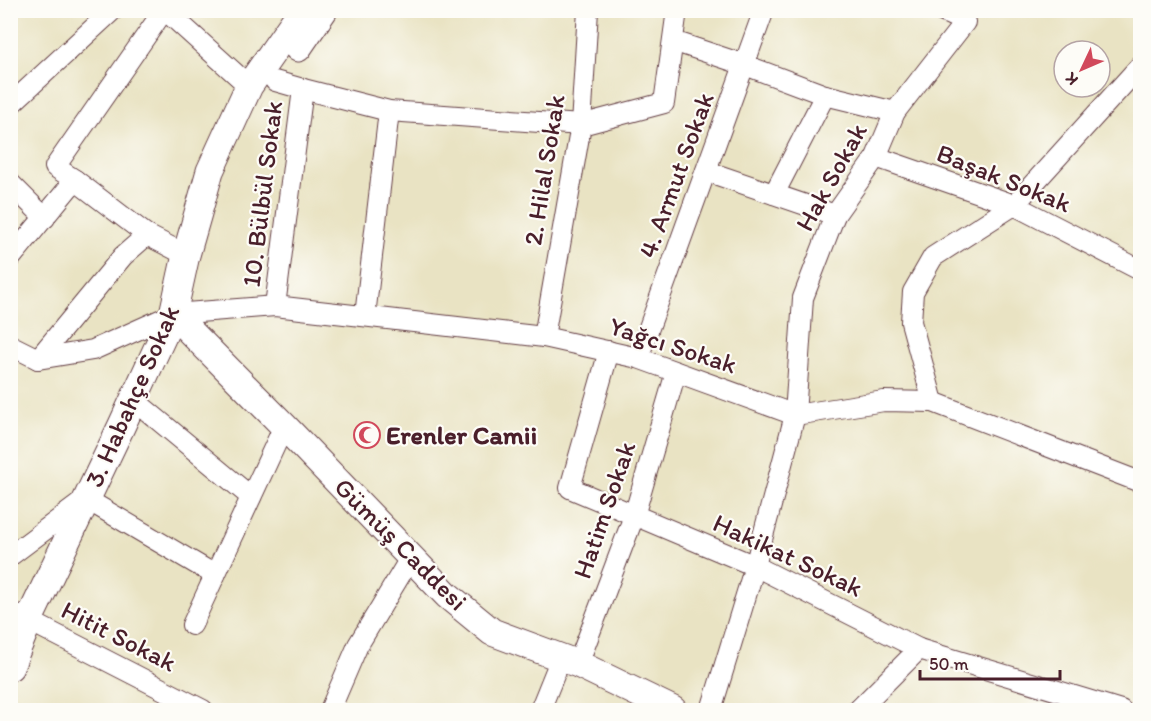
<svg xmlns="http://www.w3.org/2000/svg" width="1151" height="721" font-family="Itim,sans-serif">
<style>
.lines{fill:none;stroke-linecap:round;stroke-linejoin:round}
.street-casing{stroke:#623c42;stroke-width:22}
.secondary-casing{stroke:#623c42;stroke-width:29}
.street{stroke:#fff;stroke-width:20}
.secondary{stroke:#fff;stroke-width:27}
.labels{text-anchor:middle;stroke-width:4.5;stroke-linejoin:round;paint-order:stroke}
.street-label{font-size:26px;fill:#4a1f2b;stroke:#fdfcf7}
.poi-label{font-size:26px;font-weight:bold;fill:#4a1f2b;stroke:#fdfcf7;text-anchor:start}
</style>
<rect width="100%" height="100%" fill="#fdfcf7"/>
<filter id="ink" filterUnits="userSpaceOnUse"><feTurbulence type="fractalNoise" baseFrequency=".0167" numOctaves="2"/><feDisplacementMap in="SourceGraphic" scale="12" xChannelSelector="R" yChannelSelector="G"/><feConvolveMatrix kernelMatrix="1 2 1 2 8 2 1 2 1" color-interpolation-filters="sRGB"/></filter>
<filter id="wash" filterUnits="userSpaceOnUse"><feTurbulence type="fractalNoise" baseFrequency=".008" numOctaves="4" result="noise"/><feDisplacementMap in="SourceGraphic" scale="24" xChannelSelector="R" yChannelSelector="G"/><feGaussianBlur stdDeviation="1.35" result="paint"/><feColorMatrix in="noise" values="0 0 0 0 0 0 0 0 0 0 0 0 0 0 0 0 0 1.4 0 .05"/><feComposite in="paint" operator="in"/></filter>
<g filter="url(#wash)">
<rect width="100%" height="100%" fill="#e9e3c3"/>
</g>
<g filter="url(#ink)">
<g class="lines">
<defs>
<g id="street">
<polyline points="165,10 249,86"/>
<polyline points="673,41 745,65 825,95 895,112"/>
<polyline points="275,81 303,89 389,111 581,125 664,103 677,10"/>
<polyline points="10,105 113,10"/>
<polyline points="876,157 1014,205 1140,270"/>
<polyline points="706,171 835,215"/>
<polyline points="75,180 147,235 186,255"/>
<polyline points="10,183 45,218"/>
<polyline points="774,194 825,95"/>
<polyline points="10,259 75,180 55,167 164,10"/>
<polyline points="275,306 303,89"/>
<polyline points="365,316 389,111"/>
<polyline points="544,337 581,125 588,10"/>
<polyline points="10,345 38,359 93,350 173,314 275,306 544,337 638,358 795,415 884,401 933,402 1140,482"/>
<polyline points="609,351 570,488 755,566 919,649 1121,710"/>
<polyline points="638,358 764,10"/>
<polyline points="38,359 123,256 147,235"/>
<polyline points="134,400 251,497"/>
<polyline points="933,402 911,322 913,292 933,257 1014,205 1140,66"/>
<polyline points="10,556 86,499 215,575"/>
<polyline points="10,611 203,710"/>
<polyline points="192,625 284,426"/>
<polyline points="578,664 634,516 676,372"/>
<polyline points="330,710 358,645 411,557"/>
<polyline points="540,710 561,658"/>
<polyline points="711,710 755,566 795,415 803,298 835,215 876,157 895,112 965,22 939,10"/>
<polyline points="858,710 919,649"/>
</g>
<g id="secondary">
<polyline points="298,48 324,10"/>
<polyline points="173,314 284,426 447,595 492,632 578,664 673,710"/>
<polyline points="10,667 29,620 121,427 173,314 186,255 210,171 249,86 302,10"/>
</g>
</defs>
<use href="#street" class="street-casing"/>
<use href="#secondary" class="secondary-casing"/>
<use href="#street" class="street"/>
<use href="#secondary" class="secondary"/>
</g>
</g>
<defs>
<symbol id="mosque-ring" viewBox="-11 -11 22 22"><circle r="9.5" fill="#fdfcf7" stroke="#d1495b" stroke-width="1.5"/><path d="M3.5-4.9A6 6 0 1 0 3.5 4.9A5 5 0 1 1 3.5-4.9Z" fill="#d1495b"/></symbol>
</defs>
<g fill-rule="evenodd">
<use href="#mosque-ring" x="352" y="420" width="30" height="30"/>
</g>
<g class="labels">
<g class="street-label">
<text transform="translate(544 170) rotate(-81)" y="9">2. Hilal Sokak</text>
<text transform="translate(676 175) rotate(-70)" y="9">4. Armut Sokak</text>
<text transform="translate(831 177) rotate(-61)" y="9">Hak Sokak</text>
<text transform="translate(1004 178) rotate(22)" y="9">Başak Sokak</text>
<text transform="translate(262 194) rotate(-83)" y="9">10. Bülbül Sokak</text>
<text transform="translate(673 345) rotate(18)" y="9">Yağcı Sokak</text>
<text transform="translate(132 396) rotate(-66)" y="9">3. Habahçe Sokak</text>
<text transform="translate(604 510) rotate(-71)" y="9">Hatim Sokak</text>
<text transform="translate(401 544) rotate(45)" y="9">Gümüş Caddesi</text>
<text transform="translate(788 555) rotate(25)" y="9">Hakikat Sokak</text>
<text transform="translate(119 636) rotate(27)" y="9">Hitit Sokak</text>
</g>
<g class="poi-label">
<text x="386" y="444">Erenler Camii</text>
</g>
</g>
<rect width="1151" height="721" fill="none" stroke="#fdfcf7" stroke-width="36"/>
<g transform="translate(1082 69) rotate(226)"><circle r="28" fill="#fdfcf7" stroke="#b5a4a5" stroke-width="1.5"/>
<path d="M0-4.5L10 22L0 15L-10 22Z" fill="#d1495b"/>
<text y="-9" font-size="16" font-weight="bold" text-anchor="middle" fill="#4a1f2b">K</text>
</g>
<path d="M920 670v9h140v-9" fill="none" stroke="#4a1f2b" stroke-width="3"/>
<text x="929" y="670" font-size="18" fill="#4a1f2b" stroke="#fdfcf7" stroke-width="4.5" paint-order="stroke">50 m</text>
</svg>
